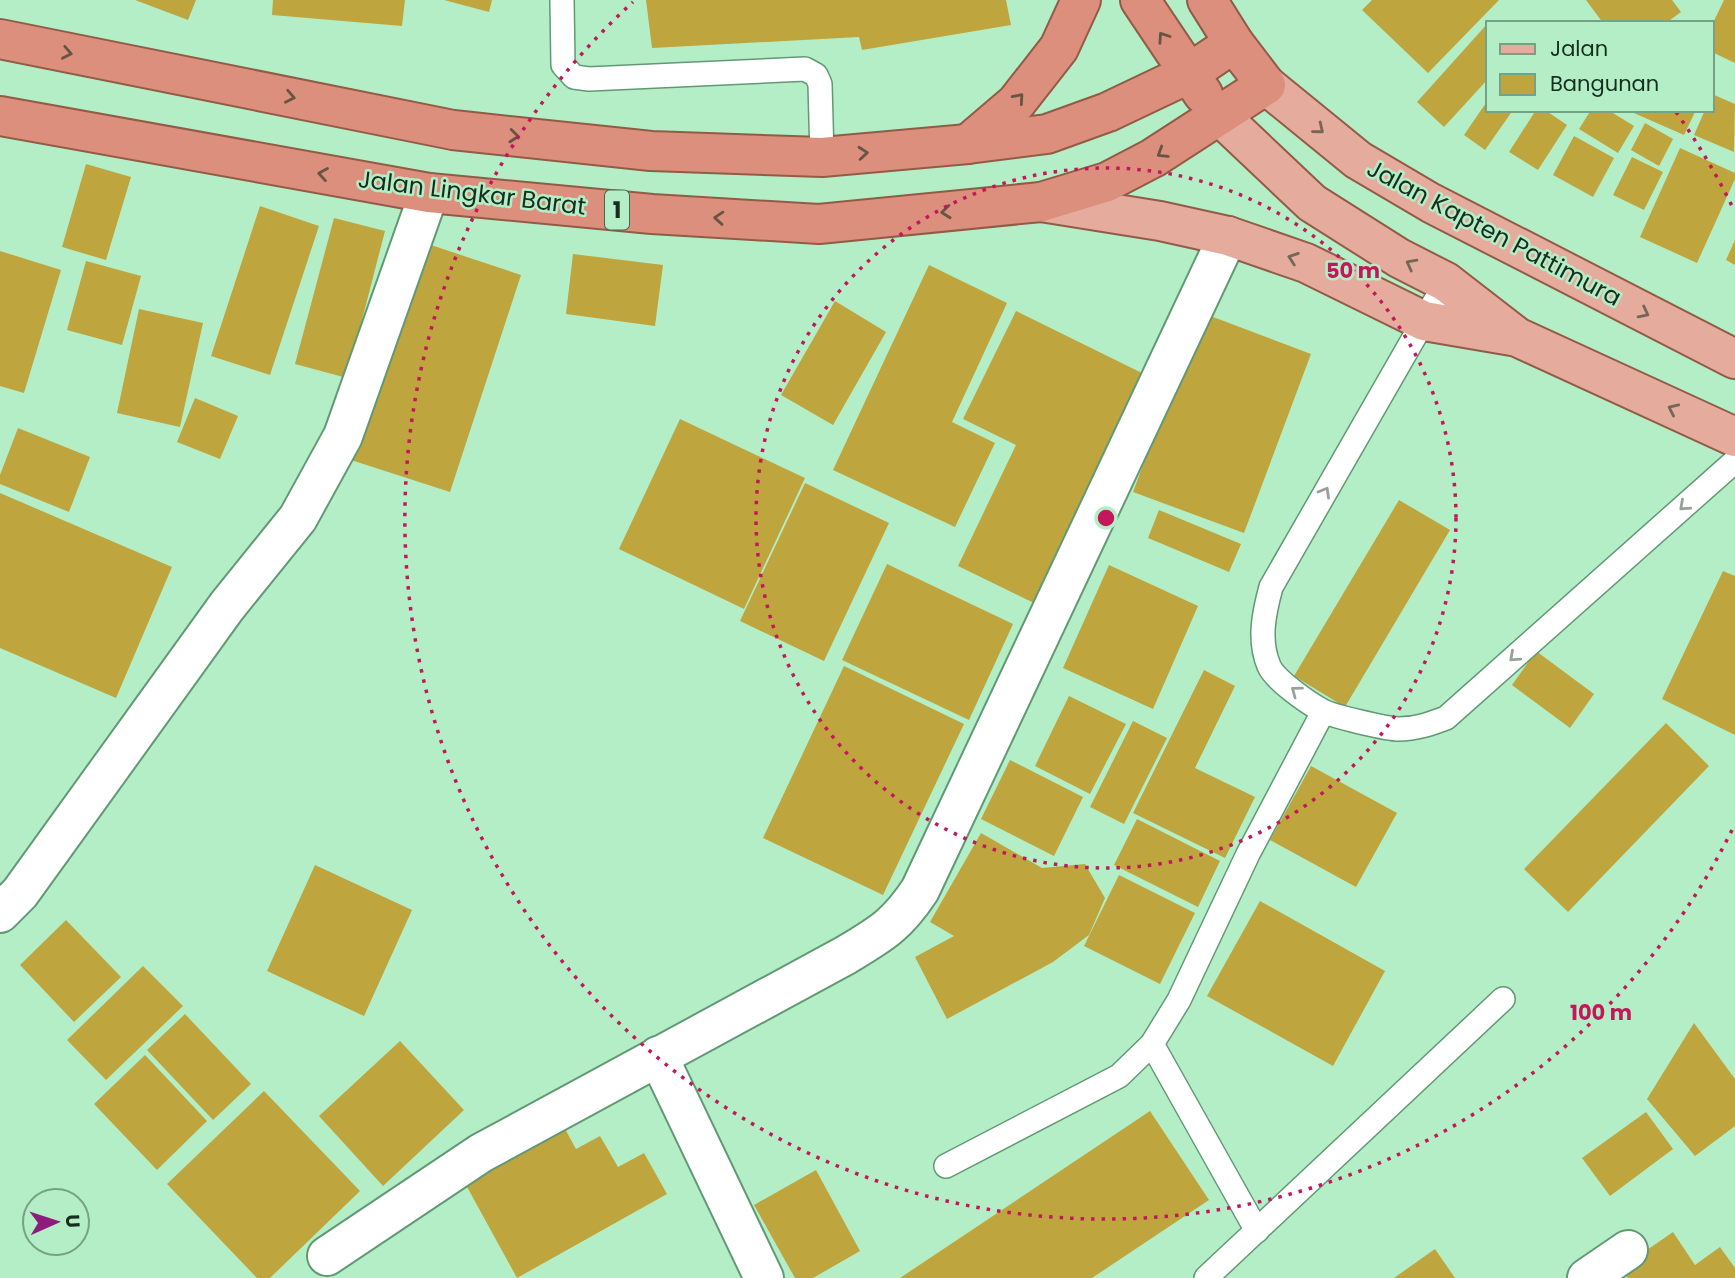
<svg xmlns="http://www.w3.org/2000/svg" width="1735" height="1278" font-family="Poppins,sans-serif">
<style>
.building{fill:#bfa53e}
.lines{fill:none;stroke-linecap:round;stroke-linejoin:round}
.service-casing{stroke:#629975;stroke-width:26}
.minor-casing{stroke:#629975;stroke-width:42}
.primary-casing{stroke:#925b46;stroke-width:42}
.trunk-casing{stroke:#925b46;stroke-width:42}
.service{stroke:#fff;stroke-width:23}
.minor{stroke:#fff;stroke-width:38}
.primary{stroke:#e5ab9d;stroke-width:38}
.trunk{stroke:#dc8f7c;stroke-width:38}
.oneway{stroke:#654}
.oneway2{stroke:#746658}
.oneway3{stroke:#97a19a}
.ring{fill:none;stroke:#c2185b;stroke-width:3.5;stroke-dasharray:3.5 7}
.labels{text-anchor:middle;stroke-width:5;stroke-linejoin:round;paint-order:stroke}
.shield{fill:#b4eec7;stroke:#466851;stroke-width:2}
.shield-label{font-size:23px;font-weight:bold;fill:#172e1f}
.street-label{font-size:24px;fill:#172e1f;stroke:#b4eec7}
.centre{fill:#c2185b;stroke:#b4eec7;stroke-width:3.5}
.ring-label{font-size:21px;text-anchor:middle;font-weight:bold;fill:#c2185b;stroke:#b4eec7;stroke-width:5;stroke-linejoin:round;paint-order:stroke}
</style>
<rect width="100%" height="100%" fill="#b4eec7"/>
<g class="building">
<polygon points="135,0 196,0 188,20"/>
<polygon points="273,0 405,0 402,26 272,15"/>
<polygon points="444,0 492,0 489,12"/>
<polygon points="646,0 1006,0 1011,25 862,50 859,37 652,48"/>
<polygon points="1372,0 1499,0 1428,73 1362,10"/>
<polygon points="1586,0 1672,0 1681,12 1666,23 1603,23"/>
<polygon points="1724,0 1735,0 1735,63 1712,52 1712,25"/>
<polygon points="1488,23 1488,79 1444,127 1417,102"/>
<polygon points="1712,94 1735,104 1734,152 1694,135 1705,110 1712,110"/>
<polygon points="1488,100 1488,110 1513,110 1485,150 1464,135"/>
<polygon points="1536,110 1545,110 1567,125 1538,170 1509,152"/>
<polygon points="1591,110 1608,110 1634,126 1618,153 1579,129"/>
<polygon points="1627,110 1696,110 1684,135"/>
<polygon points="1645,123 1673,139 1659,166 1631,150"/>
<polygon points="1574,136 1614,158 1593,197 1553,175"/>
<polygon points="1680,148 1735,173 1735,179 1697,263 1640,237"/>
<polygon points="1632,157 1663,172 1644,210 1613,195"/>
<polygon points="86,164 131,177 106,260 62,247"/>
<polygon points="260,206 319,226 270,375 211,356"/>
<polygon points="334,218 385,231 347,378 295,364"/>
<polygon points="1735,240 1735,265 1726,260"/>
<polygon points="419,241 521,275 450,492 348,459"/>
<polygon points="0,251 61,270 24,393 0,386"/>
<polygon points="573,254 663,265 655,326 566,314"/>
<polygon points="86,261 141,276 122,345 67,330"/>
<polygon points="929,265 1007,303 952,422 995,443 955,527 833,470"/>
<polygon points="835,301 886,332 833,425 781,395"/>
<polygon points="139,309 203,323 180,427 117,413"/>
<polygon points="1016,311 1146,375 1036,604 958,566 1016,445 963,419"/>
<polygon points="1200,312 1311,354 1244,533 1133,492"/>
<polygon points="195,398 238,416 220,459 177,442"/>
<polygon points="680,419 805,478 744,609 619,549"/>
<polygon points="18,428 90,457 69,512 0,484 0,475"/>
<polygon points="805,483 889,523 824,661 740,621"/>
<polygon points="0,493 172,567 116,698 0,648"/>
<polygon points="1399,500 1450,530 1345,707 1294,676"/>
<polygon points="1159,510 1241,544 1229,572 1148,538"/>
<polygon points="887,564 1013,624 969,720 842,660"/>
<polygon points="1109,565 1198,606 1153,709 1063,668"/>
<polygon points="1723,571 1735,576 1735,735 1662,699"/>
<polygon points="1536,651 1594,694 1570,728 1512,685"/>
<polygon points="844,666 964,724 883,895 763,838"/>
<polygon points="1204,670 1235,686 1195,768 1255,797 1225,858 1133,813"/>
<polygon points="1069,696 1126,724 1090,794 1035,766"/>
<polygon points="1133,721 1167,738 1124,824 1090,807"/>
<polygon points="1666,723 1709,766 1568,912 1524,869"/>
<polygon points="1010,760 1083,797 1054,856 981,819"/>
<polygon points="1311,766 1397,813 1356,887 1270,840"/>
<polygon points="1137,819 1220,861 1198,907 1114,865"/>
<polygon points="981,833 1042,868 1085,864 1105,898 1089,935 1053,962 947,1019 915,957 954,936 930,922"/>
<polygon points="315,865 412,910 364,1016 267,971"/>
<polygon points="1119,875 1195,913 1160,984 1084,946"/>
<polygon points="1260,901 1385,971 1333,1066 1207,996"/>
<polygon points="66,920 121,977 74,1022 20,965"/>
<polygon points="143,966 183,1006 106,1080 67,1040"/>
<polygon points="185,1014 251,1084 213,1120 147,1050"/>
<polygon points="1694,1023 1735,1079 1735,1126 1695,1156 1647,1099"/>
<polygon points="400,1041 464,1110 383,1186 319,1116"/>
<polygon points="145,1055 207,1121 157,1170 94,1104"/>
<polygon points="264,1091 360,1191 270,1278 257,1278 167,1184"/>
<polygon points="1150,1111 1209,1200 1092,1278 900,1278"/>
<polygon points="1646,1112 1673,1149 1610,1196 1582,1158"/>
<polygon points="565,1129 576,1149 600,1136 618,1167 644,1153 667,1194 517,1278 466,1185"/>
<polygon points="816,1170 860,1251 813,1278 795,1278 754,1205"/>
<polygon points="1673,1232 1695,1265 1720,1247 1735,1268 1735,1278 1628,1278 1621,1268"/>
<polygon points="1435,1249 1455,1278 1394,1278"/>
</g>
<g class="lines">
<defs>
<g id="service">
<polyline points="562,0 563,65 574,77 589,79 805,69 816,75 820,84 822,157"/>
<path d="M1446,282L1271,587C1264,613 1258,640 1269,666C1275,680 1307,702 1321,710C1331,716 1387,729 1399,729C1416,729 1430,724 1446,718L1735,461"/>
<polyline points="1152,1044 1257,1231"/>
<polyline points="946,1166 1119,1076 1152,1044 1179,1000 1248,854 1323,712"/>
<polyline points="1206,1278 1503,999"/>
</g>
<g id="minor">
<polyline points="0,913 20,893 227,606 298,518 343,436 429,193"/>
<polyline points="658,1056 764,1278"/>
<path d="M327,1256L481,1153L846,955C881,934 897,925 920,890L1228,236"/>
<polyline points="1587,1278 1628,1250"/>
</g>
<g id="primary">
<polyline points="1266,85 1358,160 1431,203 1735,359"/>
<polyline points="1220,116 1312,203 1399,258 1446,282 1517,337 1735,437"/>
<polyline points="1041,202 1160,221 1228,236 1306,263 1424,321 1512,336"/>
</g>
<g id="trunk">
<polyline points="1140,0 1203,94"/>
<polyline points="0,39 453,130 651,151 822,157 968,144 1047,134 1108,112 1188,74 1234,43"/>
<polyline points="0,116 429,193 652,214 819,224 1041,202 1107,182 1153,158 1266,85 1234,43 1207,0"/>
<polyline points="968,144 1016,103 1059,48 1081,0"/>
</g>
</defs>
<use href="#service" class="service-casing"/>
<use href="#minor" class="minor-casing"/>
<use href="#primary" class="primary-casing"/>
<use href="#trunk" class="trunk-casing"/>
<use href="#service" class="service"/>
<use href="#minor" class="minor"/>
<use href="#primary" class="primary"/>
<use href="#trunk" class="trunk"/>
</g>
<defs><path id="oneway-chevron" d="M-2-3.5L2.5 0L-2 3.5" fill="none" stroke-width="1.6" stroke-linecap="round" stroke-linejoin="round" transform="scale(1.75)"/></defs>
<g class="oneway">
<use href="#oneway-chevron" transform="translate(1163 37) rotate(-124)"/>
<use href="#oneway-chevron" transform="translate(67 53) rotate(11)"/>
<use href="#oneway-chevron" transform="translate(290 97) rotate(11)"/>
<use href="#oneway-chevron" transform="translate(1019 98) rotate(-49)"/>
<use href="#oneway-chevron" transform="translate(514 136) rotate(6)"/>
<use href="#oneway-chevron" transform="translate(863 153) rotate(-5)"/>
<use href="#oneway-chevron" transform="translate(1162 153) rotate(148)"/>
<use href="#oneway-chevron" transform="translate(323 174) rotate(-170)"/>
<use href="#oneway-chevron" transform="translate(946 212) rotate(174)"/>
<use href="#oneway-chevron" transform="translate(719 218) rotate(-176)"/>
</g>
<g class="oneway2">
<use href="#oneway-chevron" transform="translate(1319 129) rotate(39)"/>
<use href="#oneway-chevron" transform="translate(1293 258) rotate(-161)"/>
<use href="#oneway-chevron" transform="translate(1411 264) rotate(-152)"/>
<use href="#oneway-chevron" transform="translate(1644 313) rotate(27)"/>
<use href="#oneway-chevron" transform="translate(1673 409) rotate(-155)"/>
</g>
<g class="oneway3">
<use href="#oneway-chevron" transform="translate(1325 492) rotate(-60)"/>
<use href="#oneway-chevron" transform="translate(1684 506) rotate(138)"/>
<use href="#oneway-chevron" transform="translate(1514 657) rotate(138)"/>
<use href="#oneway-chevron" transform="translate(1296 691) rotate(-143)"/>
</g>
<g class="ring">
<circle cx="1106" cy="518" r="350"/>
<path d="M1732 830A700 700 0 1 1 633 2M1676 112A700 700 0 0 1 1732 206"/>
</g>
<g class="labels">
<rect class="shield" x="605" y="190.5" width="24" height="39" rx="5"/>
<g class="shield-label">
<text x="617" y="218">1</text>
</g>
<g class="street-label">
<text transform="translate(472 193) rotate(7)" y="8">Jalan Lingkar Barat</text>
<text transform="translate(1494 233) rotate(28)" y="8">Jalan Kapten Pattimura</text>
</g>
</g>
<circle cx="1106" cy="518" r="10" class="centre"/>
<g class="ring-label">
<text x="1353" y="278">50 m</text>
<text x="1601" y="1020">100 m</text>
</g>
<rect x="1486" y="21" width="228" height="91" fill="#b4eec7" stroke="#75a184" stroke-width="2"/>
<rect x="1500" y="44" width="35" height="10" fill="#e5ab9d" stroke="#75a184" stroke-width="2"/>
<text x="1550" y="56" font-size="21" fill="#172e1f">Jalan</text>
<rect x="1500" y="74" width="35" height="21" fill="#bfa53e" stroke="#75a184" stroke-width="2"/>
<text x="1550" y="91" font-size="21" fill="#172e1f">Bangunan</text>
<g transform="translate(56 1222) rotate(87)"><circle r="33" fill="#b4eec7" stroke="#75a184" stroke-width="2"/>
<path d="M0-5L12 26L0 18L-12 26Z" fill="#8e1c7d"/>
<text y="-10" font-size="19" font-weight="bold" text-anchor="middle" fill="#172e1f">U</text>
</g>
</svg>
